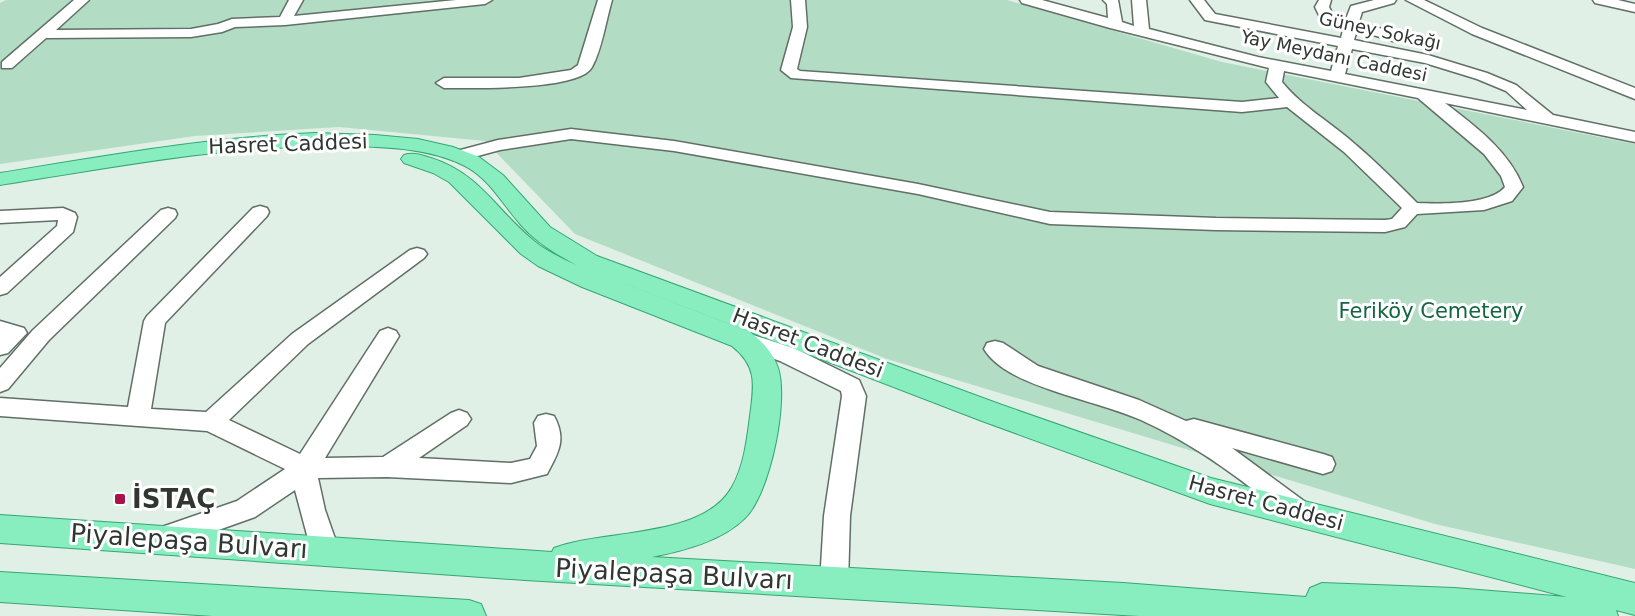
<svg xmlns="http://www.w3.org/2000/svg" width="1635" height="616" font-family="'DejaVu Sans',sans-serif">
<style>
.green{fill:#b2dcc3}
.lines{fill:none;stroke-linecap:round;stroke-linejoin:round}
.minor-casing{stroke:#616f66;stroke-width:3}
.major-casing{stroke:#35a673;stroke-width:2}
.minor{fill:#fff;fill-rule:evenodd}
.major{fill:#88eec0;fill-rule:evenodd}
.poi-dot{fill:#a81348;stroke:#fff;stroke-width:2}
.labels{text-anchor:middle;stroke-width:6;stroke-linejoin:round;paint-order:stroke}
.far-street-label{font-size:18px;fill:#303733;stroke:#fff}
.street-label{font-size:21px;fill:#303733;stroke:#fff}
.park-label{font-size:21px;fill:#126641;stroke:#fff}
.near-poi-label{font-size:26px;font-weight:bold;fill:#303733;stroke:#fff;text-anchor:start}
.near-street-label{font-size:26px;fill:#303733;stroke:#fff}
</style>
<rect width="100%" height="100%" fill="#e0f0e6"/>
<polygon class="green" points="6,0 1007,0 1222,62 1635,144 1635,569 1435,524 887,359 575,234 485,141 339,127 195,136 0,164 0,3"/>
<g class="lines">
<defs>
<g id="minor">
<polygon points="74,0 89,0 56,30 191,29 218,24 232,19 280,17 289,0 303,0 294,16 456,0 492,0 485,4 285,25 235,27 222,32 191,37 46,38 12,68 2,68 2,62"/>
<path d="M598,0H612C606,20 602,49 592,67C580,91 470,88 444,88L436,83L444,78H519L571,70L578,65Z"/>
<path d="M791,0H805L807,27L797,69L800,71L1242,102L1279,98L1266,82L1269,68L1110,28L1022,3L1020,0H1042L1108,18L1107,4L1103,0H1118L1122,22L1134,26L1132,0H1146L1149,29L1258,57L1331,71L1338,46L1205,20L1190,0H1204L1215,14L1341,38L1344,26L1322,21L1315,7L1319,0H1331L1329,7L1333,15L1346,19L1351,6L1374,0H1396L1394,3L1362,12L1359,22L1406,36L1408,39L1406,42H1396L1357,30L1354,40L1428,55L1487,73L1516,85L1553,115L1635,132V142L1445,103C1475,126 1509,151 1523,187L1512,201L1484,210L1417,214L1405,227L1385,232L1216,230L1050,224L918,194L674,151L571,139L500,150L459,161L453,160L450,156L453,152L498,140L571,129L674,141L918,184L1050,212L1216,218L1385,220L1392,219L1402,208L1344,152L1287,107L1242,112L791,78L781,70L793,27ZM1352,49L1425,63L1477,79L1506,91L1527,110L1345,74ZM1284,71L1418,98L1484,154L1501,176L1505,187C1490,205 1440,204 1417,203C1397,183 1377,163 1356,145C1332,123 1302,107 1282,82Z"/>
<polygon points="1406,0 1424,0 1482,28 1635,88 1635,99 1472,34"/>
<polygon points="1593,0 1618,0 1635,4 1635,12 1595,3"/>
<path d="M260,206L267,208L269,212L267,216L165,323L151,409L206,412L292,334L410,250L417,248L424,250L427,254L424,258L308,344L229,420L300,454L380,331L388,328L396,331L399,336L325,458L383,457L451,413L459,410L467,413L471,419L467,425L419,458L511,463L530,459L537,446L534,423L538,416L546,414L554,416C567,440 558,453 547,474L511,483L387,477L318,478L325,510L339,550L335,558L325,562L315,558L311,550L295,490L255,517L165,549L156,545L152,537L156,529L237,501L285,469L207,431L0,416V398L128,407L144,321L147,316L253,208Z"/>
<polygon points="63,208 75,213 77,217 73,232 7,293 0,295 0,277 57,226 58,220 0,223 0,211"/>
<polygon points="168,208 175,210 177,214 175,218 49,340 8,389 0,392 0,368 33,330 161,210"/>
<polygon points="0,321 24,328 27,333 8,353 0,355"/>
<polygon points="741,331 796,349 859,380 866,396 850,516 848,583 844,592 834,596 824,592 820,583 824,516 842,396 841,391 780,361 733,344 730,339 733,334"/>
<path d="M995,341L1003,343L1038,366L1139,400L1186,421L1194,419L1323,454L1332,457L1335,464L1332,471L1323,474L1232,448L1308,504L1312,512L1308,520L1299,523L1290,520C1245,481 1196,445 1141,420C1113,408 1083,401 1054,391C1031,383 997,371 984,349L987,343Z"/>
</g>
<g id="major">
<path d="M315,133L375,135L418,139L453,147L479,157L503,175L550,227L597,256L1002,405L1211,478L1635,583V615L1616,610L1618,616H1139L525,580L0,543V515L552,552L554,548C604,529 703,539 732,487C744,466 747,439 750,416C754,385 758,367 732,346L582,287L538,266L521,254L449,182L433,173L404,163L401,159L404,155C413,152 421,155 431,158C482,174 499,215 539,245C551,253 563,259 576,265C556,254 536,242 521,225C503,205 489,178 465,166C430,148 387,147 349,146C231,144 116,167 0,185V173C105,156 209,137 315,133ZM584,268L982,421L1210,504L1567,597L1454,588L1322,583L1310,588L1306,597L1123,583L652,557C683,551 722,541 745,518C770,494 789,401 778,368C773,353 763,342 750,332Z"/>
<polygon points="0,572 469,600 481,604 486,616 213,616 0,602"/>
</g>
</defs>
<use href="#minor" class="minor-casing"/>
<use href="#major" class="major-casing"/>
<use href="#minor" class="minor"/>
<use href="#major" class="major"/>
</g>
<rect class="poi-dot" x="114" y="493" width="12" height="12" rx="3"/>
<g class="labels">
<g class="far-street-label">
<text transform="translate(1380 31) rotate(12)" y="6">Güney Sokağı</text>
<text transform="translate(1334 56) rotate(12)" y="6">Yay Meydanı Caddesi</text>
</g>
<g class="street-label">
<text transform="translate(288 144) rotate(-2)" y="7">Hasret Caddesi</text>
<text transform="translate(808 343) rotate(21)" y="7">Hasret Caddesi</text>
<text transform="translate(1266 503) rotate(15)" y="7">Hasret Caddesi</text>
</g>
<g class="park-label">
<text x="1431" y="318">Feriköy Cemetery</text>
</g>
<g class="near-poi-label">
<text x="132" y="508">İSTAÇ</text>
</g>
<g class="near-street-label">
<text transform="translate(189 541) rotate(4)" y="9">Piyalepaşa Bulvarı</text>
<text transform="translate(674 574) rotate(3)" y="9">Piyalepaşa Bulvarı</text>
</g>
</g>
</svg>
